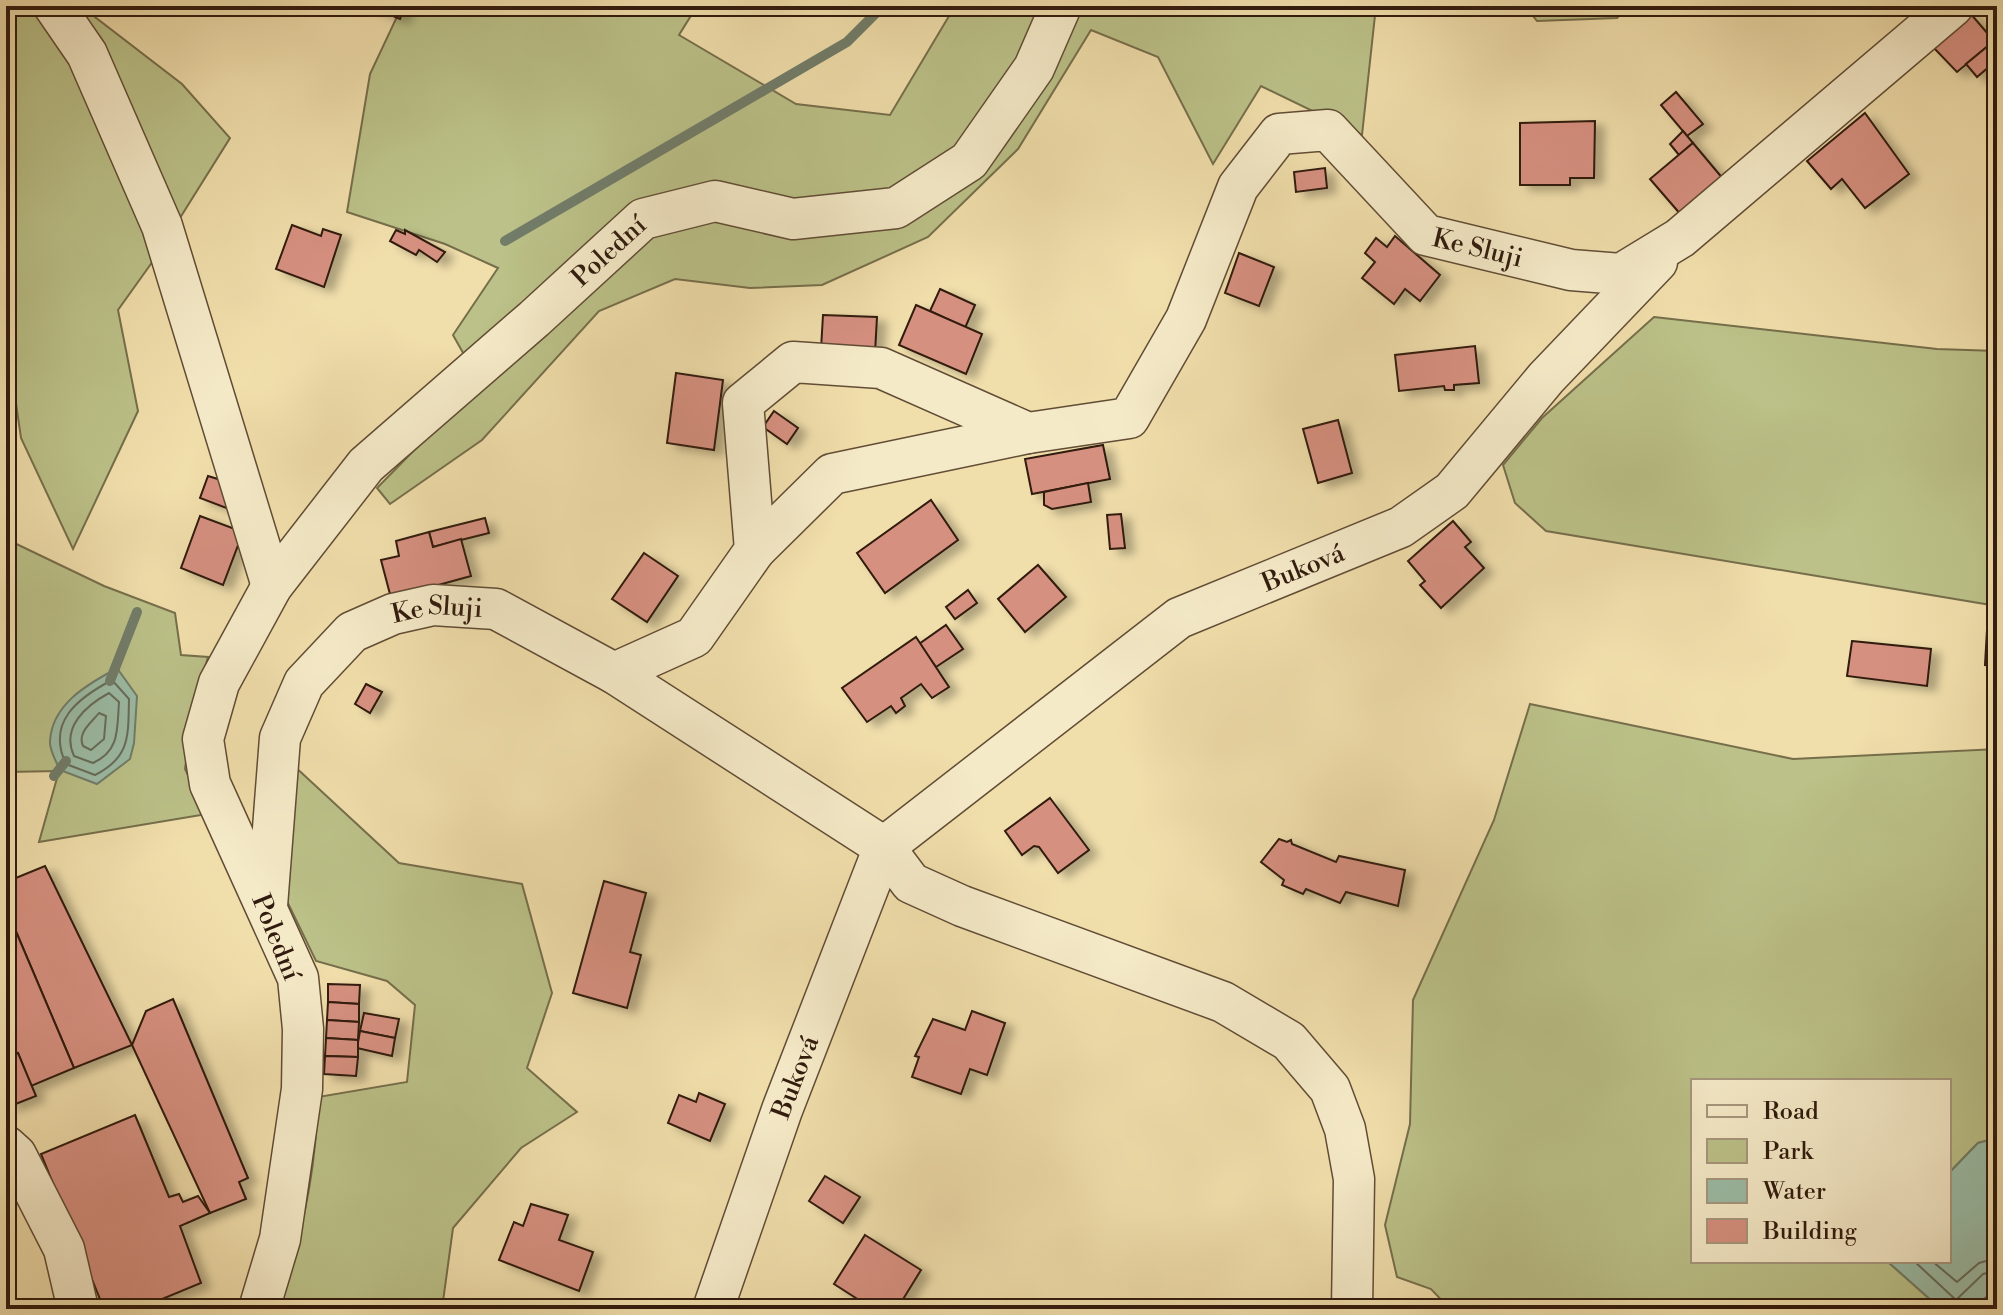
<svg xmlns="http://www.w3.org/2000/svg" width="2003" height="1315" font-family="'Libre Bodoni',serif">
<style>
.green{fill:#bbc188;stroke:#766e4b;stroke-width:2}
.water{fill:#9bbca6;stroke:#717c69;stroke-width:2}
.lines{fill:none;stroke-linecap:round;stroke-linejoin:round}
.shore{stroke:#666c5a;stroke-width:2}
.stream{stroke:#717c69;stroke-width:10}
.building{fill:#d69080;stroke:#311b0e;stroke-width:2;filter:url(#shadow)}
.minor-casing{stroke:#614c35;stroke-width:43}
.minor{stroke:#f5eac8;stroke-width:40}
.labels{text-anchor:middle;stroke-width:6;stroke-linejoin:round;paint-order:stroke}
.street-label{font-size:26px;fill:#311b0e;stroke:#f5eac8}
</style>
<defs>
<filter id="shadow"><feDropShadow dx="9" dy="5" stdDeviation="4" flood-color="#0004"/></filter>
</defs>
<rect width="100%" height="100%" fill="#f0deab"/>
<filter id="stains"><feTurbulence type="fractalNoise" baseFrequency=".0025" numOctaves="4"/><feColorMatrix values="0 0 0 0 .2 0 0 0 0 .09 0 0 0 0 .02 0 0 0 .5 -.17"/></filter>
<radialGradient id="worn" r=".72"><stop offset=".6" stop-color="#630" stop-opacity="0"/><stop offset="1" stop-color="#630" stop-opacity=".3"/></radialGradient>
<g class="green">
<polygon points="6,6 97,6 95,17 182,84 230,138 153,261 118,310 138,411 73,549 21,438 6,335"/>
<polygon points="402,6 697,6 679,35 796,104 890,115 955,6 1376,6 1362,135 1261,86 1213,164 1158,57 1091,30 1018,149 928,237 822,285 750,288 675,279 599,311 482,440 390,504 377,488 480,383 453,335 498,268 445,244 347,212 370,74"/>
<polygon points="1525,6 1629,6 1617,18 1537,21"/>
<polygon points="1654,317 1937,349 1997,351 1997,606 1546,531 1515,503 1503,465 1542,418"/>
<polygon points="6,539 104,586 175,613 181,655 208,657 193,709 185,769 207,814 39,842 59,771 6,772"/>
<polygon points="1530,704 1793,759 1997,749 1997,1138 1978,1143 1949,1173 1949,1081 1693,1081 1693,1261 1887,1261 1941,1309 1450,1309 1431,1289 1397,1277 1385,1225 1410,1124 1413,1000 1494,820"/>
<path d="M292,764L399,863L522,884L552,993L527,1068L577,1112L521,1148L453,1228L442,1309H274C302,1243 316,1169 318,1097L407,1082L415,1005L387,981L316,961L283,893Z"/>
<polygon points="1997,1282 1997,1309 1972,1309 1989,1296"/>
</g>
<g class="water">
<path d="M114,670L119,671L137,696L134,743L130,759L97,784L60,770C56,761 49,750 50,741C52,705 86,685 114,670Z"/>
<path d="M1997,1138V1282C1983,1308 1968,1309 1941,1309L1887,1261H1949V1173L1978,1143Z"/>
</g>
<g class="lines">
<g class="shore">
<path d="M112,680L129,699C128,735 131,757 95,775L66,764C46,722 78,698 112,680Z"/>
<path d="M109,693L119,702C117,729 120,751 93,763L74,756C61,728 85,706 109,693Z"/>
<path d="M99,713L106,716L104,739L91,750L83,746C77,733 91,723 99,713Z"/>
<polyline points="1914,1261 1956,1300 1983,1274 1997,1270"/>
<polyline points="1932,1261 1957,1282 1979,1263 1997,1258"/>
</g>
<g class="stream">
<polyline points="505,241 847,42 883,6"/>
<polyline points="110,681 137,612"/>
<polyline points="54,776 66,761"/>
<polyline points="6,1282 9,1309"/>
</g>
</g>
<g class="building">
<polygon points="369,6 405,6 400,19"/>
<polygon points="1970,13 1994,41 1957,72 1932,46"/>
<polygon points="1994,41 1997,60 1977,77 1966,64"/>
<polygon points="1676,92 1703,124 1687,136 1661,105"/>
<polygon points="1865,113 1909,174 1865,208 1842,179 1831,189 1807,161"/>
<polygon points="1595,121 1594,178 1570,178 1570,185 1520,185 1520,123"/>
<polygon points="1683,131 1693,143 1679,155 1670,144"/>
<polygon points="1693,143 1724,180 1682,216 1650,179"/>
<polygon points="1325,168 1327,188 1296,192 1294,172"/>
<polygon points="292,225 321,236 323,229 341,235 324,287 276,269"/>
<polygon points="396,230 405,234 405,230 445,252 437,262 419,250 416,255 390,241"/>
<polygon points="1395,236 1440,275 1420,301 1405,289 1394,304 1362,278 1375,262 1365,253 1376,238 1387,247"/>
<polygon points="1239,253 1274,267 1259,306 1225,293"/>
<polygon points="940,289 975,305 965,328 930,311"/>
<polygon points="916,305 982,334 966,374 899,345"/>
<polygon points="823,315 877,317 875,353 821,349"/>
<polygon points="1475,346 1479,383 1454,385 1454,390 1445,390 1444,386 1399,391 1395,355"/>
<polygon points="676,373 723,380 714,450 667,443"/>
<polygon points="774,411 798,428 787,444 763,427"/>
<polygon points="1338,420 1352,473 1318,483 1303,429"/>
<polygon points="1103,445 1110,479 1032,494 1025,459"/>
<polygon points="208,476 237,485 229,509 200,498"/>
<polygon points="1088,483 1091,502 1052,509 1044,505 1044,492"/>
<polygon points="931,500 958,540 885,593 857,553"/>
<polygon points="1121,514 1125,548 1110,549 1107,515"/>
<polygon points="200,516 243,532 223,585 181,568"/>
<polygon points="485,518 489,533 433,547 429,532"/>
<polygon points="1453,521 1471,542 1465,547 1484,568 1441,608 1420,585 1425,581 1408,561"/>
<polygon points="429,532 433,547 461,539 471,576 391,598 381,560 399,556 396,541"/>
<polygon points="644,553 678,576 647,622 612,599"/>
<polygon points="1038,565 1066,597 1025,632 998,599"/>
<polygon points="968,590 977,603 955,619 946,607"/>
<polygon points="946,625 963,649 936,667 919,644"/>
<polygon points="1987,630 1997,631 1997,648 1986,647"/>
<polygon points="916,637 949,687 932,698 921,684 901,698 905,706 896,713 891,706 867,722 842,688"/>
<polygon points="1852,641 1931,649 1927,686 1847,676"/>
<polygon points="1986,647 1997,648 1997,666 1985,665"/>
<polygon points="366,684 382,692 370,713 355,704"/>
<polygon points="1050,798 1089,850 1058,873 1039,847 1034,846 1022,855 1005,831"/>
<polygon points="1279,839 1287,842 1291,840 1292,844 1336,862 1339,856 1405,870 1398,906 1346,892 1340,903 1306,889 1303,894 1282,885 1284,880 1261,862"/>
<polygon points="45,866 132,1045 74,1068 6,908 6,882"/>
<polygon points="604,881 646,893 630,952 641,955 627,1008 573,993"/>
<polygon points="6,908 74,1068 31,1086 18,1053 12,1051 6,1037"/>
<polygon points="328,984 360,985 359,1004 328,1002"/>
<polygon points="173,999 248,1178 239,1182 246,1199 210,1213 132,1045 146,1011"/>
<polygon points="328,1002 359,1004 359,1022 327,1020"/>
<polygon points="972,1011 1005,1023 987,1075 970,1069 961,1094 912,1077 919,1057 915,1056 933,1019 965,1030"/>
<polygon points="364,1013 399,1019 395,1038 360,1031"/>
<polygon points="327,1020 359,1022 358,1040 326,1038"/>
<polygon points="360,1031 395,1038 392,1056 357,1048"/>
<polygon points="326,1038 358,1040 358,1057 325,1056"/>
<polygon points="18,1053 36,1096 8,1107 6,1058"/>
<polygon points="325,1056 358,1057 356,1076 324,1074"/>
<polygon points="699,1093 725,1104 710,1141 668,1123 679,1095 696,1102"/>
<polygon points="135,1115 169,1197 179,1194 183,1202 198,1196 210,1213 180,1226 201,1283 138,1309 104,1309 41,1154"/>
<polygon points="825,1176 860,1197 843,1223 809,1201"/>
<polygon points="531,1204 568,1215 559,1240 593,1252 579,1291 499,1260 514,1222 523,1226"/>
<polygon points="865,1235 921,1270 897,1309 886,1309 873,1301 870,1307 834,1284"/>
</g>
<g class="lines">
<defs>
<g id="minor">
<polyline points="54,6 87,54 162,226 272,586"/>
<polyline points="755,550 832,474 1028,433"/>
<polyline points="614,673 884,847 911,883 962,906 1223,1002 1289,1041 1330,1089 1345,1129 1354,1179 1352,1309"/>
<path id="s1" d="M267,906L280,738L304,683L352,632L393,614L433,605L496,609L614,673L694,637L755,550L743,403L793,362L881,368L1028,433L1129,418L1186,319L1238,187L1279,134L1328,130L1426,235L1571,270L1621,274L1680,238L1953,6"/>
<polyline points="6,1146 16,1155 64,1249 78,1309"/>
<path id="s2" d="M259,1309L280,1239L302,1089L303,1029L298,978L210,784L203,739L219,683L272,586L366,465L534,319L643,219L715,201L793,219L896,208L969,161L1034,68L1061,6"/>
<path id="s3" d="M713,1309L782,1110L884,847L1179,618L1401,527L1452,491L1546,378L1657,262"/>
</g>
</defs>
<use href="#minor" class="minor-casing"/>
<use href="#minor" class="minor"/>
</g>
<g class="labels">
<g class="street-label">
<text dy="9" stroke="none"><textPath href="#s1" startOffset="1908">Ke Sluji</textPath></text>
<text dy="9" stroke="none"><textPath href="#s2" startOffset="1240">Polední</textPath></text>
<text dy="9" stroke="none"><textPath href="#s3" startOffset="1000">Buková</textPath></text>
<text dy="9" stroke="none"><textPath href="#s1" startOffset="388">Ke Sluji</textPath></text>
<text transform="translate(277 937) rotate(68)" y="9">Polední</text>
<text dy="9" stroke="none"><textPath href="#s3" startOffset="246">Buková</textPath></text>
</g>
</g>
<rect width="2003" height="1315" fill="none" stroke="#f0deab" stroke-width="32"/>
<rect x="8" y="8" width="1987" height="1299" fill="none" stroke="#311b0e" stroke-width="4"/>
<rect x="16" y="16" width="1971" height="1283" fill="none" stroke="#311b0e" stroke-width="2"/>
<rect x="1691" y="1079" width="260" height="184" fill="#f5eac8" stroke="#a7977e" stroke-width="2"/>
<rect x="1707" y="1105" width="40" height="12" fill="#f5eac8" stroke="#a7977e" stroke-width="2"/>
<text x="1763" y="1119" font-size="24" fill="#311b0e">Road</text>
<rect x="1707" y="1139" width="40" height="24" fill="#bbc188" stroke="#a7977e" stroke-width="2"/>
<text x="1763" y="1159" font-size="24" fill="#311b0e">Park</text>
<rect x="1707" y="1179" width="40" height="24" fill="#9bbca6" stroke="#a7977e" stroke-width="2"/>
<text x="1763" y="1199" font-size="24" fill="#311b0e">Water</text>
<rect x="1707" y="1219" width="40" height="24" fill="#d69080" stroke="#a7977e" stroke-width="2"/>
<text x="1763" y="1239" font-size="24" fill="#311b0e">Building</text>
<rect width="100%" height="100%" filter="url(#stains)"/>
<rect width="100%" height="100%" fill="url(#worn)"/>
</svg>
